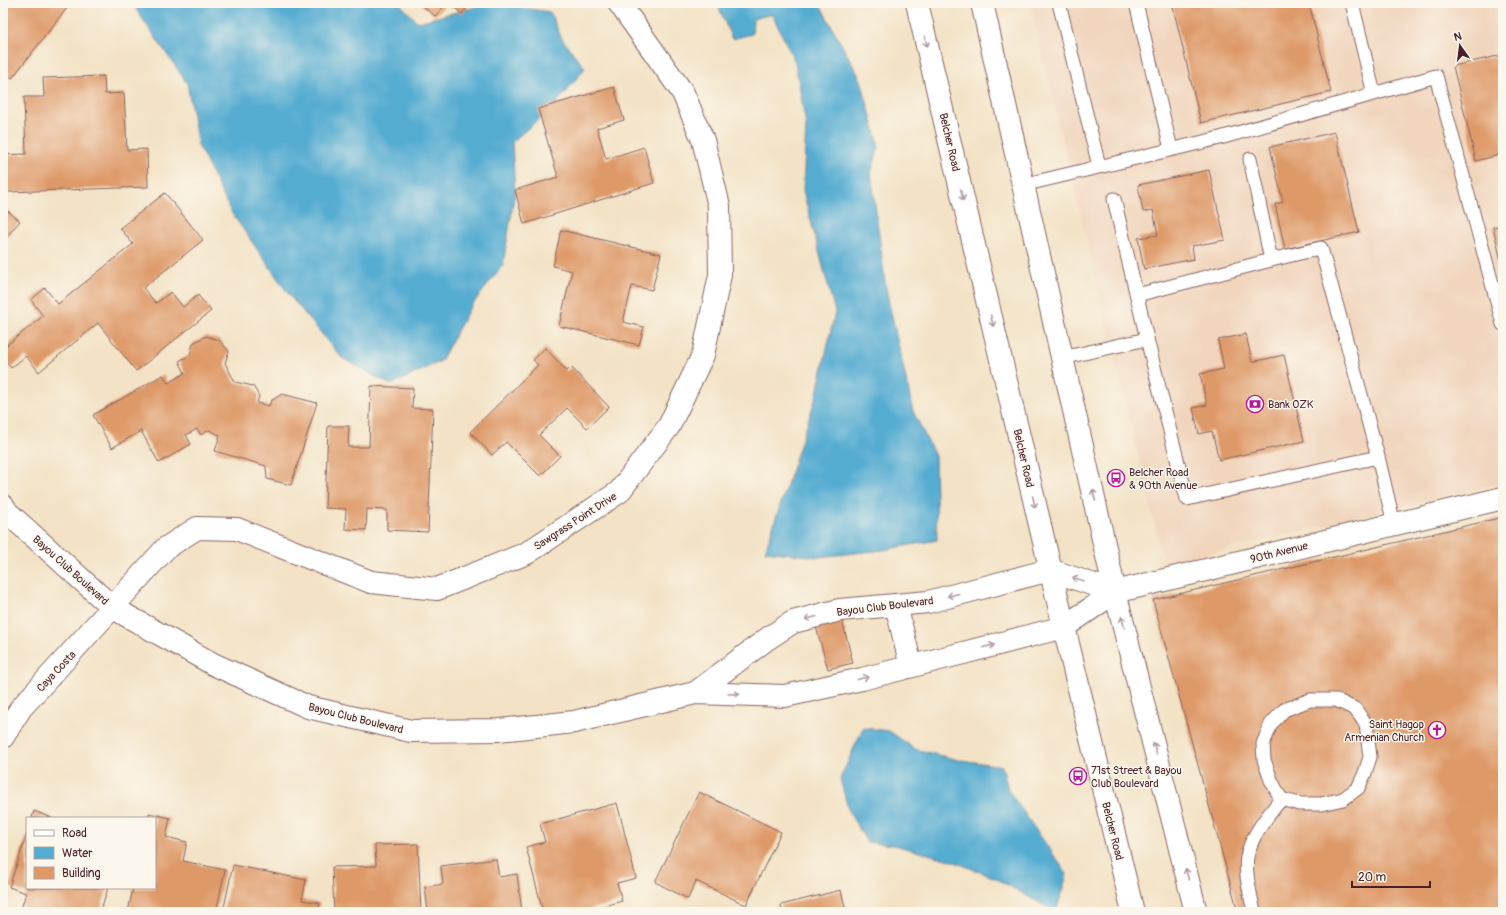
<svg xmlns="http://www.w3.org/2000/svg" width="1506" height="915" font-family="Pangolin,sans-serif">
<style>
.built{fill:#f1d5bd}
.water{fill:#54acd1;stroke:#4f667e}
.building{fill:#de9967}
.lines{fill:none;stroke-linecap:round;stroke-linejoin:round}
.lane-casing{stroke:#856361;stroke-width:15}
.street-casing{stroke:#856361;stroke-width:24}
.secondary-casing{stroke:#856361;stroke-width:24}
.lane{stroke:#fff;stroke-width:13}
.street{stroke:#fff;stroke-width:22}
.secondary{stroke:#fff;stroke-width:22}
.oneway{stroke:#ae9aa0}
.labels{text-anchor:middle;stroke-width:3;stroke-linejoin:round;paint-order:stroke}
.street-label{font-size:11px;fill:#4a1f2b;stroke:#fbf7ec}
.poi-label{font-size:11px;fill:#4a1f2b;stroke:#fbf7ec;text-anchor:start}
</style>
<rect width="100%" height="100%" fill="#fbf7ec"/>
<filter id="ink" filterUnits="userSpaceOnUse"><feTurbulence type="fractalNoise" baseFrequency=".025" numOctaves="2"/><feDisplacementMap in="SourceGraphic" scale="8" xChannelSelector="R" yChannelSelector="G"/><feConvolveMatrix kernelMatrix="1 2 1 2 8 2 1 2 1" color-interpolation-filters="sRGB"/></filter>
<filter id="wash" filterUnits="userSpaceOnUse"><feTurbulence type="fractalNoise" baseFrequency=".012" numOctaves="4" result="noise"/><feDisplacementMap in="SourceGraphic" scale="16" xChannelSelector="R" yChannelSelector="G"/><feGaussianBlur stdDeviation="0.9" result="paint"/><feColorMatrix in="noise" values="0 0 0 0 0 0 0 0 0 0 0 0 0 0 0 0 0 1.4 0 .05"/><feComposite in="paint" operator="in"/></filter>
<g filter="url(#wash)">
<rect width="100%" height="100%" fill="#f3e2c5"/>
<polygon class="built" points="1030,3 1503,3 1503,483 1164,564"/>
<g class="water">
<polygon points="136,3 399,3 418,22 491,3 550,12 562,39 585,68 554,106 512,142 515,192 503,265 469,309 441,361 391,385 342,358 290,296 231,212 198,145 187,83 137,11"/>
<polygon points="721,3 819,3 861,80 879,146 871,173 886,289 913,411 935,456 937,540 883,550 818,557 765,551 816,397 835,312 803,191 806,125 795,62 772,14 753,19 752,34 732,39 719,8"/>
<polygon points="863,728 889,731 915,749 954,759 1002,766 1008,790 1067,874 1056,912 995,878 950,860 894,845 867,842 849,812 840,779"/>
</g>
<g id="blocks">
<g class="building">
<polygon points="3,3 71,3 12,78 3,71"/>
<polygon points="419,3 447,3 435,16"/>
<polygon points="449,3 471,3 462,14"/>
<polygon points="1172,3 1309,3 1331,92 1201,123"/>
<polygon points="1502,55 1503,154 1476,161 1453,66"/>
<polygon points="104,76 105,94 124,93 127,150 147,149 148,187 7,192 6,174 3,174 3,155 26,154 24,97 44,97 43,78"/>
<polygon points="614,87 624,120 597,128 606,159 644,147 654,183 524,224 515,190 558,177 538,109"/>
<polygon points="1335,132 1359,232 1285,249 1275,204 1283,202 1270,147"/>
<polygon points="1209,170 1225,240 1192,246 1194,259 1144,269 1138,238 1158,235 1153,210 1143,212 1138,185"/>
<polygon points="165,193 203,240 143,288 156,303 171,292 183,307 198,295 211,311 136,371 98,323 39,372 26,356 11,368 3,358 3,348 43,316 31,300 45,288 58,304 133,244 120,228"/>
<polygon points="3,207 20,221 3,241"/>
<polygon points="1503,225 1503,265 1502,265 1493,227"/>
<polygon points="561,230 661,254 652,290 632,286 623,322 644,327 639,345 559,326 572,271 553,266"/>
<polygon points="1246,334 1252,362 1284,355 1304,441 1219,460 1212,431 1199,434 1193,408 1207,405 1200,374 1224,369 1218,340"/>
<polygon points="206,336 219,340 229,351 225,363 235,382 253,386 259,396 257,403 269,406 271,401 282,394 317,403 291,485 267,479 266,466 215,451 220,435 209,430 201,435 197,429 186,435 191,444 159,463 141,431 112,448 93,415 163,375 168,383 185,373 179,361 190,355 193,343"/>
<polygon points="545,348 567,371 571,367 609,407 587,428 567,408 539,435 560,456 540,476 506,442 492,455 470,432 538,365 533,360"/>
<polygon points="371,386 413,388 412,408 433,409 428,532 387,530 387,510 367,509 366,530 345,529 346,509 325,508 328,426 349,426 348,447 369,447"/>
<polygon points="1503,517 1503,912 1238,912 1153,600"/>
<polygon points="842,620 853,663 828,669 816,627"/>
<polygon points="699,792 781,832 746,905 696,881 688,899 655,882"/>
<polygon points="617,803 636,878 617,883 622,901 582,912 543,912 526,847 545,842 540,824"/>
<polygon points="34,811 52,818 32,818"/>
<polygon points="149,813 170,818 166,837 187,842 183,861 225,870 216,912 128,912 133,888 155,888 155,818 148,818"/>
<polygon points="27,834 27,888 108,888 100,912 20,912 26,893 9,887"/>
<polygon points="418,844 421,912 334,912 332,867 376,866 375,845"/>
<polygon points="496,859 499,877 517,874 522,912 428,912 425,887 443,884 441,866"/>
<polygon points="233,865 306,880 302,900 320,903 318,912 223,912"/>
<polygon points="841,890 846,912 782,912 781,905"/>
</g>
</g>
</g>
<g filter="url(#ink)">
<use href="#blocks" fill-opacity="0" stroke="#856361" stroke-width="1"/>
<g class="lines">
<defs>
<g id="lane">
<polyline points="1059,3 1099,166"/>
<polyline points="1136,3 1171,149"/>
<polyline points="1352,3 1374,94"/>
<polyline points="1023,185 1220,138 1436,76 1503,324"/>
<polyline points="1137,295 1271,260"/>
<polyline points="1147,339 1187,499 1378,457 1321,248 1271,260 1250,159"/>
<polyline points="1062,358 1147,339 1114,199"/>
<polyline points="1378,457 1394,524"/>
<polygon points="1310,700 1336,700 1355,709 1366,724 1370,757 1365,773 1358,788 1343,799 1321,804 1299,804 1281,799 1271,780 1264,760 1263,744 1271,724 1284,710"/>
<path d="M1254,912C1251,896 1244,873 1247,857C1251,835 1268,816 1281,799"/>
</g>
<g id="street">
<polyline points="3,506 8,513 113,608 213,664 308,707 411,731 499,730 574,722 695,693 785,696 862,679 1064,627"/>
<polyline points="896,605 911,666"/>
<polyline points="695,693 767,639 793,622 840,610 928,602 1050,570 1115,592"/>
<polyline points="3,737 21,708 166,548 197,528 237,529 292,551 371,582 437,589 527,553 619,492 669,426 703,355 720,275 719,206 703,140 683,93 619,3"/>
</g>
<g id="secondary">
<polyline points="917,3 1064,627 1133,912"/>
<polyline points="982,3 1115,592 1196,912"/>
<polyline points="1064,627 1115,592 1503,498"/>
</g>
</defs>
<use href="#lane" class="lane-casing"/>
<use href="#street" class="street-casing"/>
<use href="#secondary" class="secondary-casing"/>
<use href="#lane" class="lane"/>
<use href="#street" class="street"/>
<use href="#secondary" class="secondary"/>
</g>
<defs><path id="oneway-shaft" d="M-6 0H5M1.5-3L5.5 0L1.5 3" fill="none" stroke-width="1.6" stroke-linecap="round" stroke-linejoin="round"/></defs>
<g class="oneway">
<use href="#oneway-shaft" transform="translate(926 41) rotate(77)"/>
<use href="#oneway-shaft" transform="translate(962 195) rotate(77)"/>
<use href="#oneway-shaft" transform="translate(992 321) rotate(77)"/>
<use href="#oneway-shaft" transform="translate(1094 495) rotate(-103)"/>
<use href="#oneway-shaft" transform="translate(1034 502) rotate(77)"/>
<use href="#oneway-shaft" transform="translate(1078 579) rotate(-162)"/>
<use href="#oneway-shaft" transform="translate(953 595) rotate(166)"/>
<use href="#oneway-shaft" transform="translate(811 618) rotate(166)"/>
<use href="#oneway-shaft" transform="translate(1123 622) rotate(-104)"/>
<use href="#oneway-shaft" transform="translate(989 646) rotate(-14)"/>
<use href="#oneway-shaft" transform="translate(863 678) rotate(-14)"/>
<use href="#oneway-shaft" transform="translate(734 694) rotate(2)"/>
<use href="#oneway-shaft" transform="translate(1155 748) rotate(-104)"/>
<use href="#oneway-shaft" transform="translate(1187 874) rotate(-104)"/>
</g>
</g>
<defs>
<symbol id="bank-ring" viewBox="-11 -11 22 22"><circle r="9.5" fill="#fbf7ec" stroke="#b5179e" stroke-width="1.5"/><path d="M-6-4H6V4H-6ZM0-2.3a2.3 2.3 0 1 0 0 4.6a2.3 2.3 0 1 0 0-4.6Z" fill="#b5179e"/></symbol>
<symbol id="bus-ring" viewBox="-11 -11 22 22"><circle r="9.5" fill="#fbf7ec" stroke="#b5179e" stroke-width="1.5"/><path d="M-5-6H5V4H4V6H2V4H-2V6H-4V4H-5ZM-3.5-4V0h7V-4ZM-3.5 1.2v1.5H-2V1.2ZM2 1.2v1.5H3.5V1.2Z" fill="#b5179e"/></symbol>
<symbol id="church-ring" viewBox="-11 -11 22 22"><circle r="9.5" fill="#fbf7ec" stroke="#b5179e" stroke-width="1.5"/><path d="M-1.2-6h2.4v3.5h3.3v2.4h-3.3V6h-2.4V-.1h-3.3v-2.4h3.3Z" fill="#b5179e"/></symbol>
</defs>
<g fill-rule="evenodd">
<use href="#bank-ring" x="1245" y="394" width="20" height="20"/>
<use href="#bus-ring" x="1106" y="468" width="20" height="20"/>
<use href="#church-ring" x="1427" y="720" width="20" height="20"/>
<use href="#bus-ring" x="1068" y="766" width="20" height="20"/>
</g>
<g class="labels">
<g class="street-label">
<text transform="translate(950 142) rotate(77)" y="4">Belcher Road</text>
<text transform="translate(1024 458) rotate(77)" y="4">Belcher Road</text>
<text transform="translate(575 521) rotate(-33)" y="4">Sawgrass Point Drive</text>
<text transform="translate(1279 552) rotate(-14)" y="4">90th Avenue</text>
<text transform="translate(71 570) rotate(42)" y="4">Bayou Club Boulevard</text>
<text transform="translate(885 606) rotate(-7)" y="4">Bayou Club Boulevard</text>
<text transform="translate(56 671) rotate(-47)" y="4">Caya Costa</text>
<text transform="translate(356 718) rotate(14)" y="4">Bayou Club Boulevard</text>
<text transform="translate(1113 831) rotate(76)" y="4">Belcher Road</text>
</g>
<g class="poi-label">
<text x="1268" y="408">Bank OZK</text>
<text x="1129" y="476">Belcher Road<tspan x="1129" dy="13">&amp; 90th Avenue</tspan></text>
<text x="1424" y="728" text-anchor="end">Saint Hagop<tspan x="1424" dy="13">Armenian Church</tspan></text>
<text x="1091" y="774">71st Street &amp; Bayou<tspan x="1091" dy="13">Club Boulevard</tspan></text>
</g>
</g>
<rect width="1506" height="915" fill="none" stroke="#fbf7ec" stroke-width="16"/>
<rect x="26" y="817" width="130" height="72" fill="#fbf7ec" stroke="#b4a19f"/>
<rect x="34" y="830" width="20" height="6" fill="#ffffff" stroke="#b4a19f"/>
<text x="62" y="837" font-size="12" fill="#4a1f2b">Road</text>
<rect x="34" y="847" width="20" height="12" fill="#54acd1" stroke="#b4a19f"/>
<text x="62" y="857" font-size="12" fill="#4a1f2b">Water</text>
<rect x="34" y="867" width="20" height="12" fill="#de9967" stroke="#b4a19f"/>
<text x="62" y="877" font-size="12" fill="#4a1f2b">Building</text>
<g transform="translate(1460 46) rotate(346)" stroke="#fbf7ec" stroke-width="3" paint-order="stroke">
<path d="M0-3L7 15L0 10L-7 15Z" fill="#4a1f2b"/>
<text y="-6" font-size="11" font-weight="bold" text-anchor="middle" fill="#4a1f2b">N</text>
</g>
<path d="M1352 881v6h78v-6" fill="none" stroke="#4a1f2b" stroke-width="2"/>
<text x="1358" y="881" font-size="12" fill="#4a1f2b" stroke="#fbf7ec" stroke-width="3" paint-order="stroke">20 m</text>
</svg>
